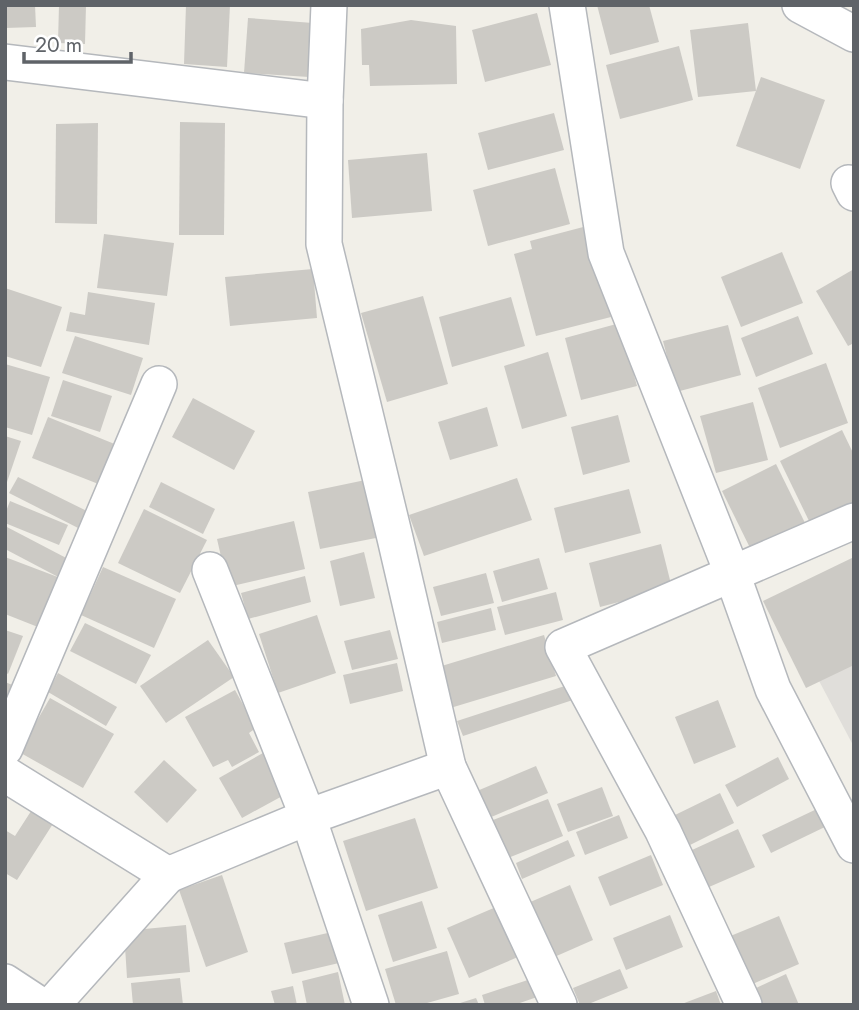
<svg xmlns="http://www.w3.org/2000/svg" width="859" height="1010" font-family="Jost,sans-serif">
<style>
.industrial{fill:#e0deda}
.building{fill:#cccac5}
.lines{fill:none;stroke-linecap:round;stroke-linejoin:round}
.minor-casing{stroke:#b5b8bc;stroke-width:38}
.minor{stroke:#fff;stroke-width:35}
</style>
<rect width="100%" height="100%" fill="#f1efe8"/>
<polygon class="industrial" points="854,606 854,747 789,624"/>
<g class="building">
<polygon points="5,5 35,5 36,27 5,28"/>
<polygon points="59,5 86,5 85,44 58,43"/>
<polygon points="186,5 230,5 227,67 184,64"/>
<polygon points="597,5 649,5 659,42 610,55"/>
<polygon points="537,13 551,65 485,82 472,30"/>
<polygon points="248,18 313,23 309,77 244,73"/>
<polygon points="411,20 456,26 457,84 370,86 369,65 362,65 361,29"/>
<polygon points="748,23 756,91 698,97 690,30"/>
<polygon points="679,46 693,100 620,119 606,65"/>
<polygon points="761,77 825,100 800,169 736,146"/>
<polygon points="554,113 564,150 488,170 478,133"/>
<polygon points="180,122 225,123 224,235 179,235"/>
<polygon points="98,123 97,224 55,223 56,124"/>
<polygon points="427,153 432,211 352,218 348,160"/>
<polygon points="555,168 570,224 488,246 473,190"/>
<polygon points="587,226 611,317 536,336 514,254 532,249 530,241"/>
<polygon points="104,234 174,243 167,296 97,288"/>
<polygon points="782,252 803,303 741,327 721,277"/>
<polygon points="313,269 317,318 230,326 225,277"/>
<polygon points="854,269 854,343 848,346 816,291"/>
<polygon points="5,288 62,307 41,367 5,356"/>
<polygon points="88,292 155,303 149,345 66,331 70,312 85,315"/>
<polygon points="423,296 448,384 387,402 361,313"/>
<polygon points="511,297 525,346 452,367 439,317"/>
<polygon points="798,316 813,354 756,377 741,338"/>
<polygon points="620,323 637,386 581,400 565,338"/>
<polygon points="728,325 741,375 676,392 663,341"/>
<polygon points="75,336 143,358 131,395 62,373"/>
<polygon points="548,352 567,416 522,429 504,366"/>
<polygon points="826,363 848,423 780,448 758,388"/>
<polygon points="5,364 50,377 32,435 5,427"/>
<polygon points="63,380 112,396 100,432 51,416"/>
<polygon points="193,398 255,431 234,470 172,437"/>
<polygon points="753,402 768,460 716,473 700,416"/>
<polygon points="487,407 498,446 450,460 438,422"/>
<polygon points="618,415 630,462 583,475 571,427"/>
<polygon points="48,417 117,445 101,485 32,458"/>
<polygon points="842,430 854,455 854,502 810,523 780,461"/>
<polygon points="5,436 21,441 6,485 5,485"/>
<polygon points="776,464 809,531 755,558 722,491"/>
<polygon points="18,477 97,516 88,533 9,493"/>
<polygon points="375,478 386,536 320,549 308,492"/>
<polygon points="517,478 532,520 424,556 409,515"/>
<polygon points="161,482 215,509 203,534 149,507"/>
<polygon points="629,489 641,533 565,553 554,508"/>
<polygon points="10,501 68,525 59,545 5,523 5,514"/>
<polygon points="144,509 207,540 180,593 118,563"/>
<polygon points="294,521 305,569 228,587 217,539"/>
<polygon points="5,526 72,561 62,579 5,549"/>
<polygon points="661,544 672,588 600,607 589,563"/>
<polygon points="364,552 375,598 340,606 330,561"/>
<polygon points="5,557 63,579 43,629 5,614"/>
<polygon points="854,557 854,665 806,688 763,601"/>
<polygon points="539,558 548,589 502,602 493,571"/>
<polygon points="103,567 176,599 154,648 81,615"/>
<polygon points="486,573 494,603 441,616 433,587"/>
<polygon points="305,576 311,602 248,619 241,593"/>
<polygon points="556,592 563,620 505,635 497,607"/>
<polygon points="491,608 496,630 442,643 437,622"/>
<polygon points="317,615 336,673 278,693 259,634"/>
<polygon points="85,623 151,655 136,684 70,651"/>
<polygon points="5,630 23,636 8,674 5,672"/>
<polygon points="390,630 398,659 352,670 344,641"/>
<polygon points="544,635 556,676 447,709 435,668"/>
<polygon points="208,640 234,677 166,723 140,686"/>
<polygon points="397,663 403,691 350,704 343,675"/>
<polygon points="58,673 117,707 106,726 48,692"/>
<polygon points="5,682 15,686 5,709"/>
<polygon points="577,682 582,697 463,736 457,721"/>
<polygon points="235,690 256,728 249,733 259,752 232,767 228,760 213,767 185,717"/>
<polygon points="50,698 114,734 83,788 19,752"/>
<polygon points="718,700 736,747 694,764 675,717"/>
<polygon points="263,753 286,794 242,818 219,778"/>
<polygon points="778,757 789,779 737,807 725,785"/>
<polygon points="164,760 197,790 167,823 134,792"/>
<polygon points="536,766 548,793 489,818 477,791"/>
<polygon points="602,787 613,816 568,832 557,804"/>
<polygon points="720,793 734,823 690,845 675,815"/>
<polygon points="548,799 563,836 508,858 493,820"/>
<polygon points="35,805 56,819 17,880 5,873 5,830 15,836"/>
<polygon points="821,807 829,825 771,853 762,835"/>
<polygon points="619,815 628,838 585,855 576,832"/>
<polygon points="415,818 438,888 366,911 343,841"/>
<polygon points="738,829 755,867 709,887 692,850"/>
<polygon points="568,840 575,856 522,879 516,863"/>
<polygon points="651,855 663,885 610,906 598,877"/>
<polygon points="222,875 248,952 206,967 179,890"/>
<polygon points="570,885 593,940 552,958 528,903"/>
<polygon points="422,901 437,948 393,962 378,915"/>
<polygon points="503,904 525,954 469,978 447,928"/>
<polygon points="670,915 683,947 626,970 613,938"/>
<polygon points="779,916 799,964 748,986 728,937"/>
<polygon points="186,925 190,972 127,978 124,931"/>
<polygon points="332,932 339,963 292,974 284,943"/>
<polygon points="447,951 459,994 420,1005 396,1005 385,969"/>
<polygon points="620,969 628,988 586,1005 580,1005 573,988"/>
<polygon points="338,972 345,1005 307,1005 302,981"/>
<polygon points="786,974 799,1005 760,1005 754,989"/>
<polygon points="180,978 183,1005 133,1005 131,983"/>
<polygon points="534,978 540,996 514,1005 485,1005 482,995"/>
<polygon points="293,986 297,1005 275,1005 271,991"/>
<polygon points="716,991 721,1005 679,1005"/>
<polygon points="476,998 479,1005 457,1005 457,1004"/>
</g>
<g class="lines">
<defs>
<g id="minor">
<polyline points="329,5 325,101 324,244 395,538 448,767 559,1005"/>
<polyline points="567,5 606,253 726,557 773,689 854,845"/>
<polyline points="800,5 854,34"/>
<polyline points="5,62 325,101"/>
<polyline points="849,183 854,193"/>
<polyline points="210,570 308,817 371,1005"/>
<polyline points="5,748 159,384"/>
<polyline points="5,774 168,875 308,817 448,767"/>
<polyline points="5,982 40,1005"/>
<polyline points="52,1005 168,875"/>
<polyline points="744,1005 663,831 563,647 854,521"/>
</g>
</defs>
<use href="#minor" class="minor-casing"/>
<use href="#minor" class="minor"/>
</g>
<rect width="859" height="1010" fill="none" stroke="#5f6368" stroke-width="14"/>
<path d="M24 52v10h107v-10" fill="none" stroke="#5f6368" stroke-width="3.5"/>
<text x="35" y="52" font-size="21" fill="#5f6368" stroke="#ffffff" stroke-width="5" paint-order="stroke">20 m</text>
</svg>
